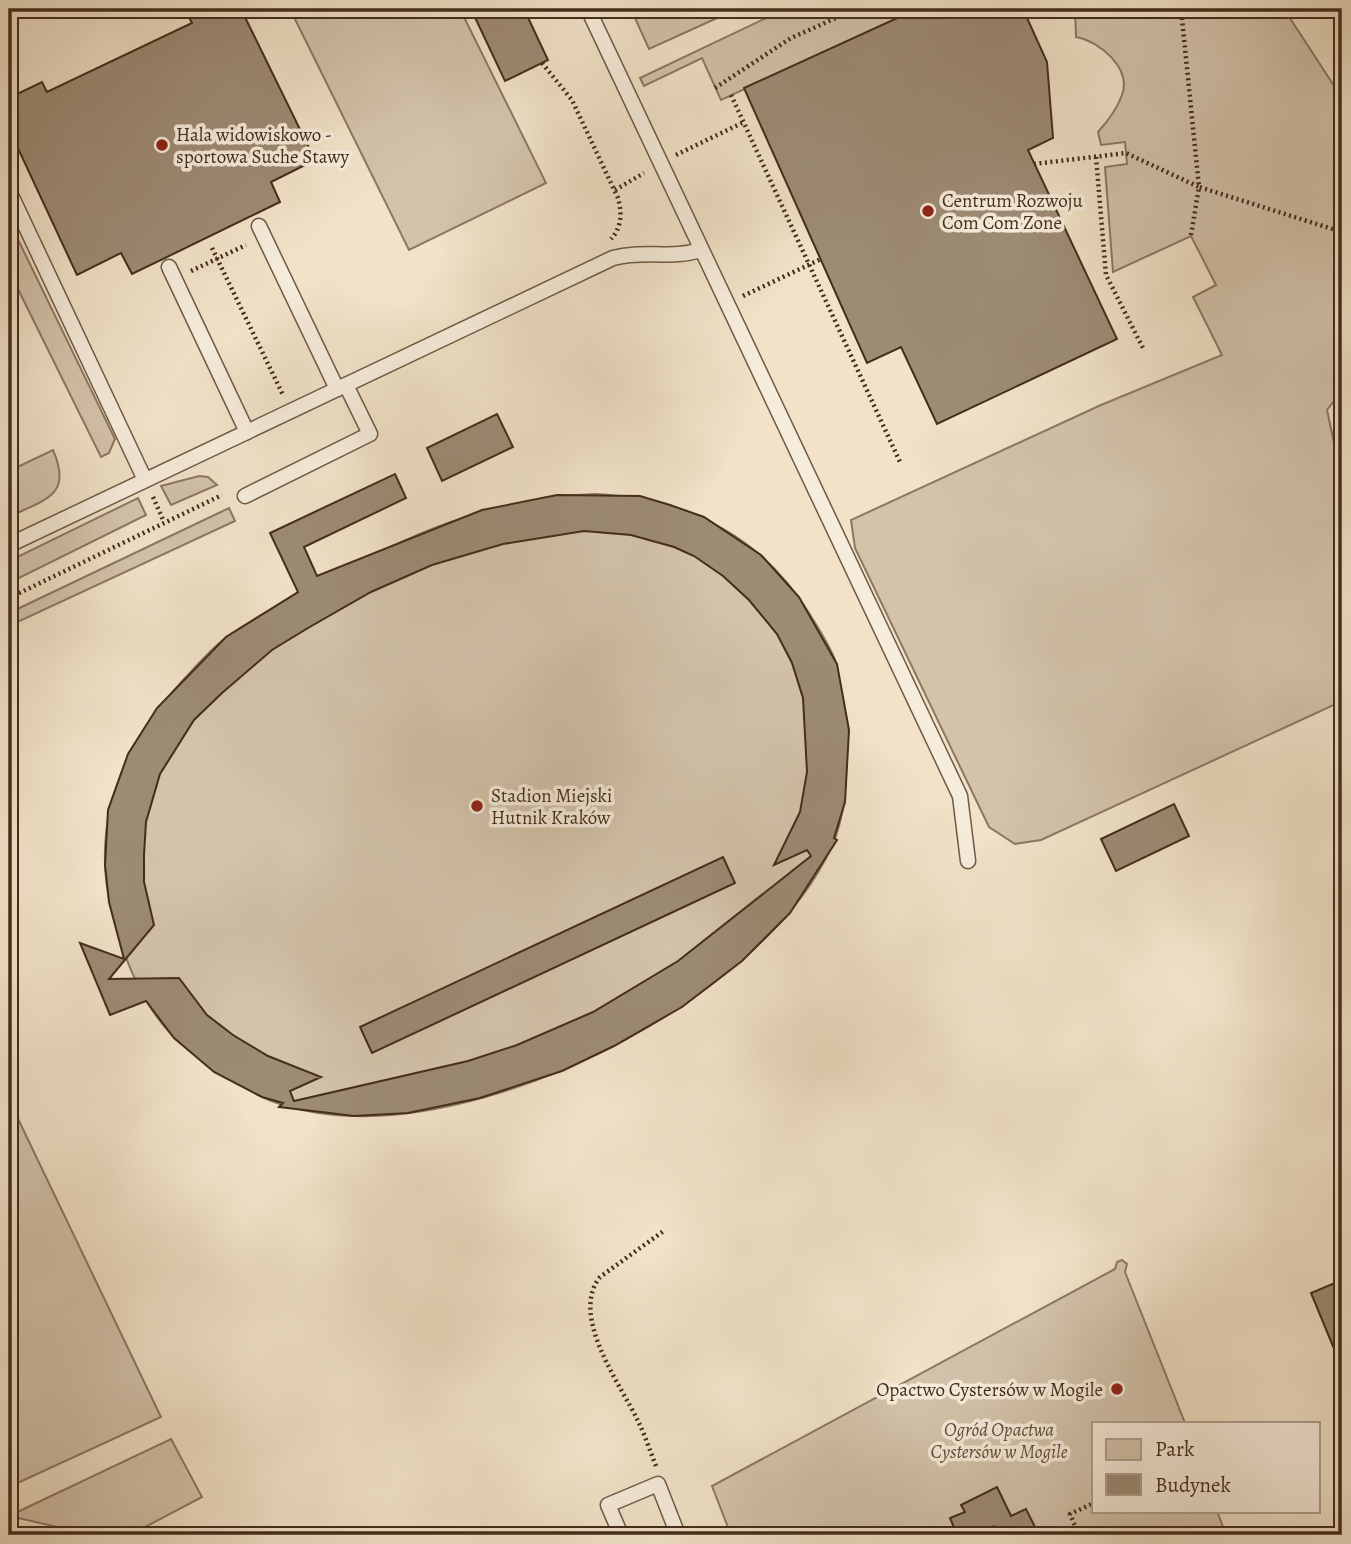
<svg xmlns="http://www.w3.org/2000/svg" width="1351" height="1544" font-family="Alegreya,serif">
<style>
.green{fill:#d3c3ab;stroke:#8b7863;stroke-width:2}
.building{fill:#9d8b75;stroke:#432d1b;stroke-width:2;fill-rule:evenodd}
.lines{fill:none;stroke-linecap:round;stroke-linejoin:round}
.service-casing{stroke:#6e5a46;stroke-width:17}
.path{stroke:#432d1b;stroke-width:4.5;stroke-dasharray:2 3.5;stroke-linecap:butt}
.service{stroke:#f6ecdb;stroke-width:14}
.poi-dot{fill:#8f2418;stroke:#f6ecdb;stroke-width:2.5}
.labels{text-anchor:middle;stroke-width:7;stroke-linejoin:round;paint-order:stroke}
.poi-label{font-size:19px;fill:#432d1b;stroke:#f6ecdb;text-anchor:start}
.park-label{font-size:19px;font-style:italic;fill:#604b38;stroke:#f6ecdb}
</style>
<rect width="100%" height="100%" fill="#f1e2c8"/>
<filter id="stains"><feTurbulence type="fractalNoise" baseFrequency=".00286" numOctaves="4"/><feColorMatrix values="0 0 0 0 .2 0 0 0 0 .09 0 0 0 0 .02 0 0 0 .5 -.17"/></filter>
<radialGradient id="worn" r=".72"><stop offset=".6" stop-color="#630" stop-opacity="0"/><stop offset="1" stop-color="#630" stop-opacity=".3"/></radialGradient>
<g class="green">
<polygon points="290,9 460,9 546,183 409,250"/>
<polygon points="631,9 737,9 649,49"/>
<polygon points="785,9 917,9 721,100 702,58 644,86 640,78"/>
<path d="M1075,9H1284L1342,98V391L1327,410L1342,480V697L1338,703L1041,840L1015,844L989,827L855,548L851,520L1101,405L1222,355L1193,297L1216,285L1191,236L1113,272L1105,167L1127,164L1125,142L1101,145L1098,132C1108,121 1117,109 1122,95C1132,68 1099,41 1076,37Z"/>
<polygon points="9,221 115,439 109,453 101,457 9,271"/>
<path d="M53,450C73,496 45,499 9,517V471Z"/>
<polygon points="199,476 208,477 217,485 171,505 161,486"/>
<path d="M595,494C685,499 760,534 809,613C818,628 829,644 835,660C841,678 846,776 844,799C843,814 837,836 830,850C761,996 512,1121 354,1116C324,1116 287,1109 260,1096C242,1086 224,1072 207,1060C196,1052 182,1045 172,1035C140,1002 123,956 112,912C89,821 124,743 185,678C199,663 214,645 231,634C258,616 287,601 315,586C405,536 488,498 595,494Z"/>
<polygon points="138,498 146,515 9,583 9,561"/>
<polygon points="229,508 235,521 9,626 9,613"/>
<polygon points="9,1100 161,1417 9,1487"/>
<polygon points="1122,1260 1127,1264 1125,1272 1185,1423 1094,1423 1094,1511 1217,1511 1226,1535 731,1535 712,1486 1115,1269 1117,1262"/>
<polygon points="171,1439 202,1497 130,1535 93,1535 9,1516"/>
</g>
<g class="building">
<polygon points="185,9 241,9 315,160 271,182 280,202 132,274 121,253 77,275 9,129 9,98 42,82 47,92 192,23"/>
<polygon points="471,9 524,9 548,60 505,81"/>
<polygon points="917,9 1023,9 1047,62 1053,138 1028,150 1117,339 937,424 901,347 867,363 744,88"/>
<polygon points="497,414 513,447 442,481 427,448"/>
<path d="M395,474L406,498L304,547L317,576L482,510L557,495L640,496L670,505L704,517L761,555L799,597L837,664L849,730L845,802L834,838L837,840L790,913L742,961L682,1007L614,1046L562,1071L480,1098L408,1113L354,1116L279,1107L283,1103L262,1097L214,1072L174,1038L146,1001L110,1015L80,943L124,959L109,902L105,865L108,810L128,754L157,708L226,637L298,592L270,533ZM584,531L631,535L674,547L694,556L723,576L749,600L777,634L792,663L803,698L807,772L800,812L774,865L807,850L811,856L678,961L593,1012L517,1045L468,1061L294,1101L290,1091L321,1077L268,1056L233,1035L207,1015L179,978L109,979L154,925L144,882V855L146,822L160,774L194,720L222,693L272,650L308,628L371,592L432,565L503,544Z"/>
<polygon points="1174,804 1189,836 1116,871 1101,839"/>
<polygon points="723,857 735,883 372,1053 360,1027"/>
<polygon points="1342,1280 1342,1368 1311,1293"/>
<polygon points="997,1487 1011,1516 1026,1509 1039,1535 957,1535 950,1518 965,1512 961,1505"/>
</g>
<g class="lines">
<defs>
<g id="service">
<polyline points="588,9 960,796 968,861"/>
<polyline points="9,191 145,480"/>
<polyline points="259,226 337,389"/>
<polyline points="169,267 247,432"/>
<polyline points="245,496 370,434 346,385"/>
<path d="M9,545L613,258C642,250 672,259 701,250"/>
<polyline points="621,1535 608,1505 658,1484 678,1535"/>
</g>
</defs>
<use href="#service" class="service-casing"/>
<g class="path">
<path d="M542,63L572,100L618,198C622,213 622,227 611,239"/>
<polyline points="715,88 791,38 856,9"/>
<polyline points="731,95 900,462"/>
<polyline points="676,155 744,122"/>
<polyline points="1096,157 1106,275 1143,348"/>
<polyline points="1034,164 1126,153 1199,187 1181,9"/>
<polyline points="615,190 644,173"/>
<polyline points="1191,235 1199,187 1342,232"/>
<polyline points="212,248 283,395"/>
<polyline points="191,271 246,245"/>
<polyline points="743,296 821,259"/>
<polyline points="153,497 164,522"/>
<polyline points="9,598 222,495"/>
<path d="M656,1466C650,1451 645,1435 638,1421C621,1385 569,1316 600,1277L665,1230"/>
<polyline points="992,1526 996,1535"/>
<polyline points="1079,1535 1070,1514 1094,1503"/>
</g>
<use href="#service" class="service"/>
</g>
<g class="poi-dot">
<circle cx="162" cy="145" r="7"/>
<circle cx="928" cy="211" r="7"/>
<circle cx="477" cy="806" r="7"/>
<circle cx="1117" cy="1389" r="7"/>
</g>
<g class="labels">
<g class="poi-label">
<text x="176" y="141">Hala widowiskowo -<tspan x="176" dy="22">sportowa Suche Stawy</tspan></text>
<text x="942" y="207">Centrum Rozwoju<tspan x="942" dy="22">Com Com Zone</tspan></text>
<text x="491" y="802">Stadion Miejski<tspan x="491" dy="22">Hutnik Kraków</tspan></text>
<text x="1103" y="1396" text-anchor="end">Opactwo Cystersów w Mogile</text>
</g>
<g class="park-label">
<text x="999" y="1436">Ogród Opactwa<tspan x="999" dy="22">Cystersów w Mogile</tspan></text>
</g>
</g>
<rect width="1351" height="1544" fill="none" stroke="#f1e2c8" stroke-width="35"/>
<rect x="10" y="10" width="1330" height="1523" fill="none" stroke="#432d1b" stroke-width="3.5"/>
<rect x="18" y="18" width="1316" height="1509" fill="none" stroke="#432d1b" stroke-width="2"/>
<rect x="1092" y="1422" width="228" height="91" fill="#f6ecdb" stroke="#aea08e" stroke-width="2"/>
<rect x="1106" y="1439" width="35" height="21" fill="#d3c3ab" stroke="#aea08e" stroke-width="2"/>
<text x="1155" y="1456" font-size="21" fill="#432d1b">Park</text>
<rect x="1106" y="1474" width="35" height="21" fill="#9d8b75" stroke="#aea08e" stroke-width="2"/>
<text x="1155" y="1492" font-size="21" fill="#432d1b">Budynek</text>
<rect width="100%" height="100%" filter="url(#stains)"/>
<rect width="100%" height="100%" fill="url(#worn)"/>
</svg>
